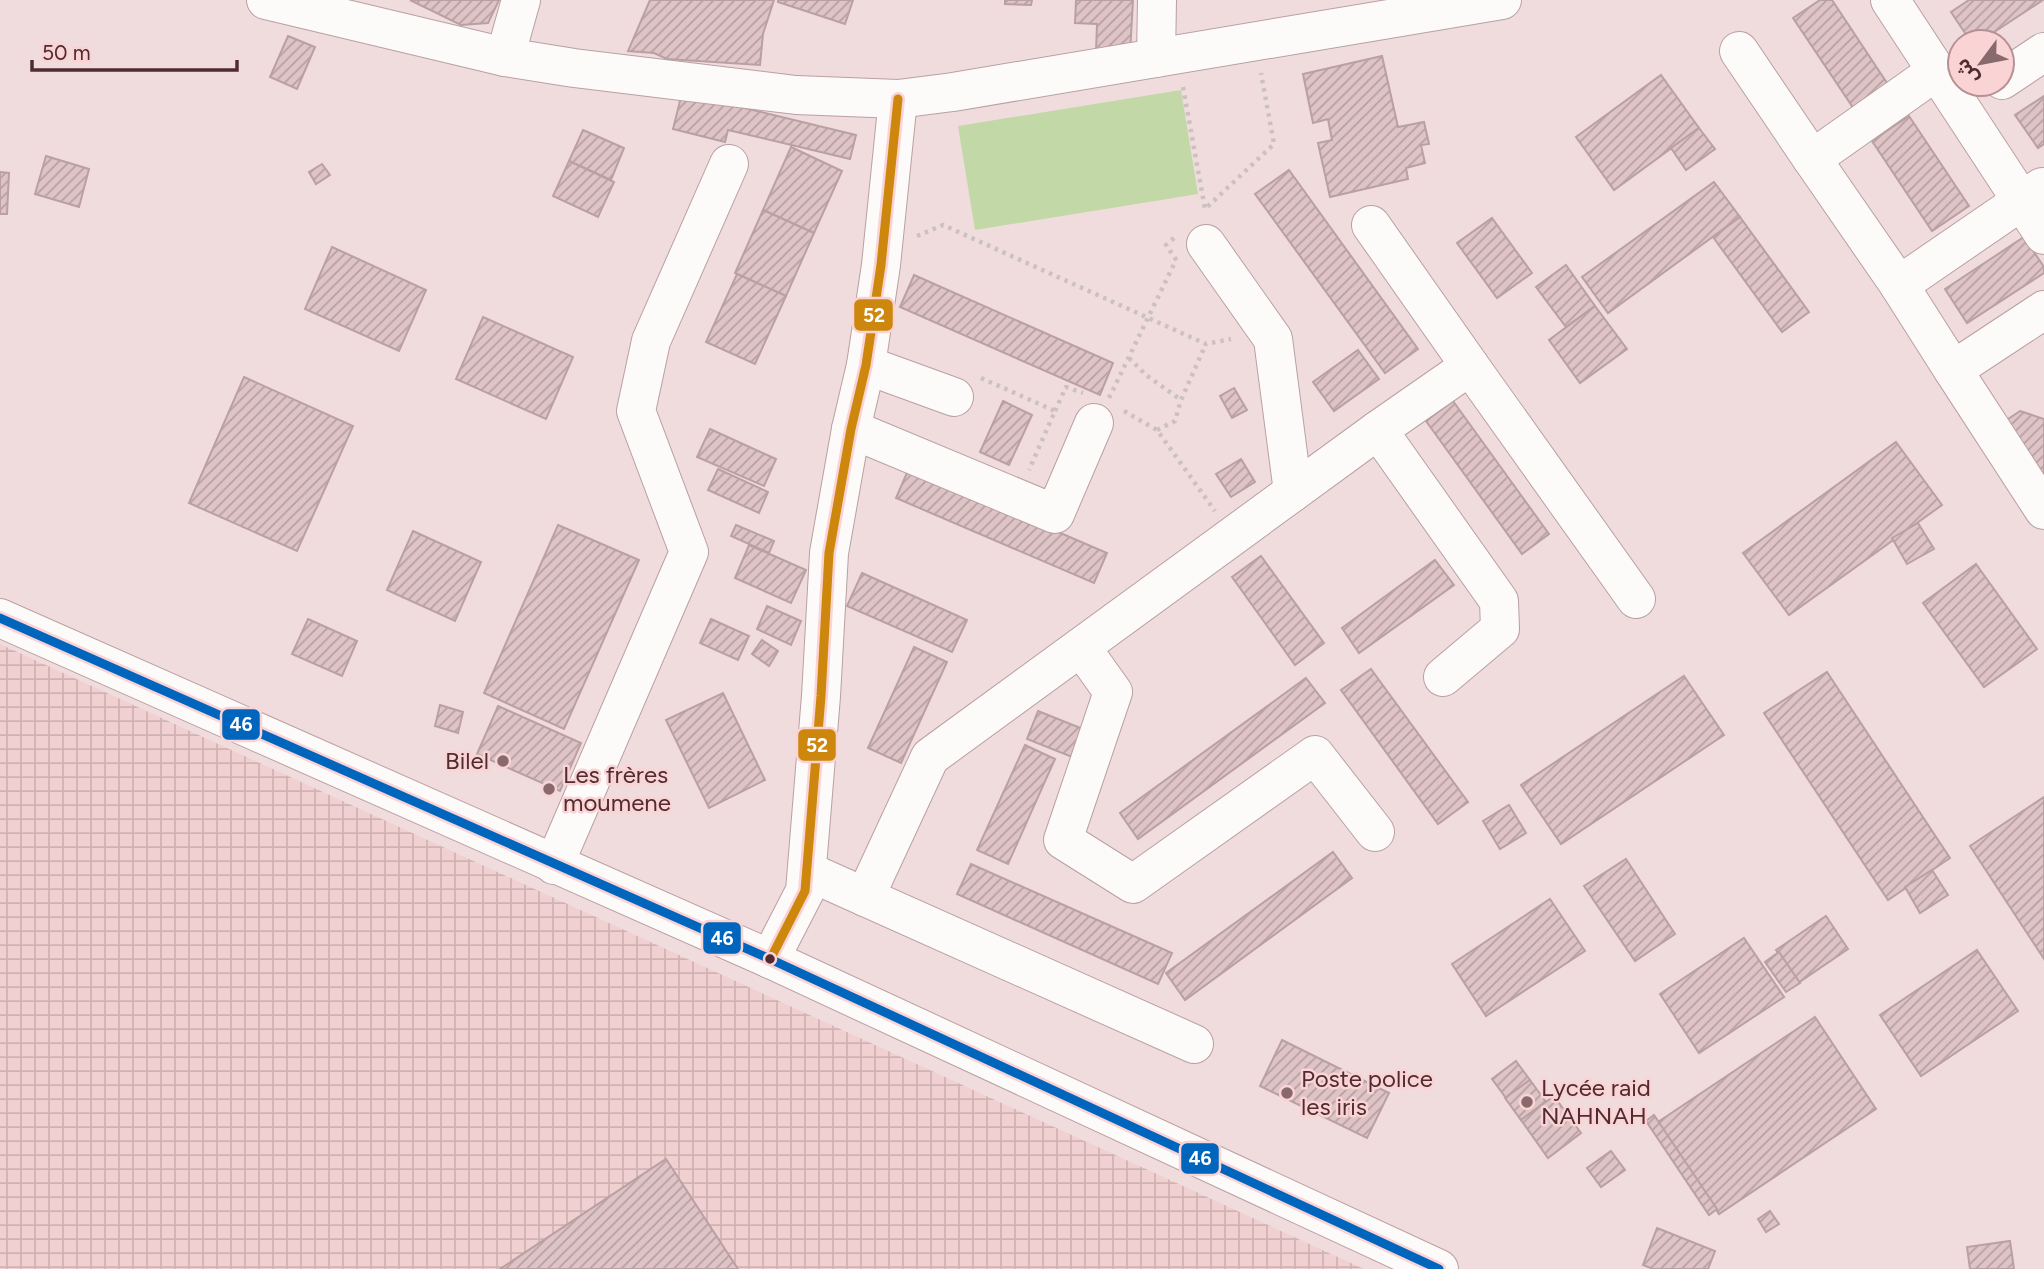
<svg xmlns="http://www.w3.org/2000/svg" width="2044" height="1269" font-family="Figtree,'Noto Sans Arabic',sans-serif">
<style>
.industrial{fill:url(#industrial-grid)}
.park{fill:#c3d8a7}
.building{fill:url(#building-hatch);stroke:#baa0a2;stroke-width:2}
.lines{fill:none;stroke-linecap:round;stroke-linejoin:round}
.minor-casing{stroke:#b9a0a2;stroke-width:40}
.path{stroke:#ccc1c2;stroke-width:4.5;stroke-dasharray:3.5 5;stroke-linecap:butt}
.minor{stroke:#fdfafa;stroke-width:38}
.bus-1-casing{stroke:#fad3d5;stroke-width:14}
.bus-2-casing{stroke:#fad3d5;stroke-width:14}
.bus-1{stroke:#0065bd;stroke-width:9}
.bus-2{stroke:#cd870c;stroke-width:9}
.poi-dot{fill:#88696c;stroke:#fad3d5;stroke-width:2.5}
.bus-dot{fill:#502b2f;stroke:#fad3d5;stroke-width:2.5}
.labels{text-anchor:middle;stroke-width:5;stroke-linejoin:round;paint-order:stroke}
.poi-label{font-size:24px;fill:#502b2f;stroke:#fad3d5;text-anchor:start}
.line-badge{stroke:#fad3d5;stroke-width:2.5}
.badge-label{font-size:19px;text-anchor:middle;font-weight:bold;fill:#fff}
</style>
<defs>
<pattern id="industrial-grid" width="8" height="8" patternUnits="userSpaceOnUse" patternTransform="scale(1.75)"><rect width="8" height="8" fill="#f0d0d1"/><path d="M0 4h8M4 0v8" fill="none" stroke="#d0b3b4"/></pattern>
<pattern id="building-hatch" width="6" height="6" patternUnits="userSpaceOnUse" patternTransform="scale(1.75)"><rect width="6" height="6" fill="#dfc4c6"/><path d="M-1 1l2-2M0 6l6-6M5 7l2-2" fill="none" stroke="#b79fa1"/></pattern>
</defs>
<rect width="100%" height="100%" fill="#f1dcdd"/>
<polygon class="industrial" points="0,644 1364,1269 0,1269"/>
<polygon class="park" points="1181,90 1198,194 975,230 958,126"/>
<g class="building">
<polygon points="410,0 499,0 488,23 461,25"/>
<polygon points="650,0 774,0 763,34 760,65 667,59 654,53 628,51"/>
<polygon points="778,0 853,0 845,24 778,2"/>
<polygon points="1005,0 1032,0 1031,5 1005,4"/>
<polygon points="1076,0 1133,0 1130,54 1096,52 1097,24 1075,23"/>
<polygon points="1820,0 1832,0 1889,86 1854,109 1793,18"/>
<polygon points="1969,0 2043,0 1979,42 1971,42 1951,12"/>
<polygon points="288,36 315,47 297,89 270,77"/>
<polygon points="1382,56 1398,127 1424,122 1429,144 1421,145 1425,163 1406,168 1408,179 1330,197 1318,143 1332,140 1328,119 1313,123 1303,74"/>
<polygon points="1661,75 1699,128 1614,190 1576,137"/>
<polygon points="682,93 856,135 850,159 728,130 725,142 673,129"/>
<polygon points="2044,96 2044,144 2038,148 2015,115"/>
<polygon points="1909,116 1969,206 1932,231 1872,141"/>
<polygon points="1699,128 1715,149 1686,170 1671,148"/>
<polygon points="583,130 624,148 611,180 569,161"/>
<polygon points="791,147 842,171 814,233 763,210"/>
<polygon points="46,156 89,169 79,207 35,194"/>
<polygon points="569,161 614,182 598,217 553,196"/>
<polygon points="322,164 330,175 316,184 309,172"/>
<polygon points="1289,170 1418,349 1385,373 1255,194"/>
<polygon points="0,172 9,173 7,214 0,214"/>
<polygon points="1714,182 1740,217 1608,313 1582,277"/>
<polygon points="763,210 814,233 786,296 735,273"/>
<polygon points="1740,217 1809,312 1782,332 1713,237"/>
<polygon points="1492,218 1532,273 1497,298 1457,243"/>
<polygon points="2024,237 2044,267 2044,273 1967,323 1945,289"/>
<polygon points="332,247 426,290 399,351 305,309"/>
<polygon points="1566,265 1595,306 1566,327 1536,287"/>
<polygon points="737,274 786,296 755,364 706,342"/>
<polygon points="914,275 1113,363 1100,395 900,307"/>
<polygon points="1595,306 1627,349 1580,383 1549,340"/>
<polygon points="483,317 573,357 546,419 456,379"/>
<polygon points="1358,350 1379,379 1334,411 1313,382"/>
<polygon points="244,377 353,426 297,551 189,503"/>
<polygon points="1234,388 1247,410 1232,418 1220,396"/>
<polygon points="1003,401 1032,415 1009,465 980,452"/>
<polygon points="1453,401 1549,534 1522,554 1426,421"/>
<polygon points="2020,411 2044,419 2044,483 2002,423"/>
<polygon points="710,429 776,459 764,486 697,457"/>
<polygon points="1896,442 1942,505 1789,615 1743,553"/>
<polygon points="1241,459 1255,482 1231,497 1216,474"/>
<polygon points="909,468 1107,553 1094,583 896,498"/>
<polygon points="718,469 768,492 759,513 708,490"/>
<polygon points="1918,523 1934,549 1907,564 1892,538"/>
<polygon points="558,525 639,560 564,729 484,693"/>
<polygon points="736,525 774,541 769,553 731,536"/>
<polygon points="413,531 481,562 455,621 387,590"/>
<polygon points="749,545 806,570 791,603 735,578"/>
<polygon points="1261,556 1324,643 1295,665 1232,577"/>
<polygon points="1435,560 1454,585 1359,653 1342,628"/>
<polygon points="1976,564 2037,649 1984,687 1923,603"/>
<polygon points="862,573 967,620 952,652 847,606"/>
<polygon points="767,606 801,621 791,645 757,629"/>
<polygon points="308,619 357,641 342,676 292,654"/>
<polygon points="711,619 749,636 738,660 700,643"/>
<polygon points="762,640 778,651 769,666 752,654"/>
<polygon points="914,647 947,662 901,763 868,748"/>
<polygon points="1371,669 1468,802 1438,824 1341,690"/>
<polygon points="1827,672 1950,858 1888,900 1764,713"/>
<polygon points="1684,676 1724,735 1561,844 1521,785"/>
<polygon points="1306,678 1325,703 1138,839 1120,813"/>
<polygon points="723,693 765,780 709,808 666,720"/>
<polygon points="440,705 463,712 458,733 435,726"/>
<polygon points="498,706 581,743 560,791 477,754"/>
<polygon points="1038,711 1088,731 1077,759 1027,739"/>
<polygon points="1025,745 1055,759 1008,864 977,850"/>
<polygon points="2044,797 2044,959 1970,846"/>
<polygon points="1509,805 1526,833 1500,849 1483,821"/>
<polygon points="1333,852 1352,878 1185,1000 1166,973"/>
<polygon points="1626,859 1675,934 1635,961 1584,886"/>
<polygon points="971,864 1172,953 1158,984 957,894"/>
<polygon points="1932,870 1948,895 1920,913 1905,887"/>
<polygon points="1550,899 1585,951 1486,1016 1452,964"/>
<polygon points="1826,916 1848,949 1798,983 1776,950"/>
<polygon points="1744,938 1784,997 1699,1053 1660,994"/>
<polygon points="1977,950 2018,1011 1921,1076 1880,1015"/>
<polygon points="1779,952 1800,983 1786,992 1765,962"/>
<polygon points="1815,1017 1876,1109 1719,1214 1658,1122"/>
<polygon points="1282,1040 1389,1093 1367,1138 1260,1086"/>
<polygon points="1516,1061 1530,1080 1506,1098 1492,1079"/>
<polygon points="1530,1080 1546,1102 1521,1120 1505,1098"/>
<polygon points="1554,1096 1581,1133 1548,1158 1521,1120"/>
<polygon points="1654,1115 1717,1209 1709,1215 1646,1121"/>
<polygon points="1611,1151 1625,1170 1601,1187 1587,1168"/>
<polygon points="666,1159 738,1269 500,1269"/>
<polygon points="1770,1211 1779,1224 1766,1232 1758,1219"/>
<polygon points="1657,1228 1715,1251 1708,1269 1653,1269 1643,1265"/>
<polygon points="2010,1241 2014,1269 1970,1269 1967,1247"/>
</g>
<g class="lines">
<defs>
<g id="minor">
<polyline points="266,0 505,57 574,68 796,95 898,99 953,92 1502,0"/>
<polyline points="1890,0 2044,235"/>
<polyline points="1739,51 1812,159"/>
<polyline points="505,57 521,0"/>
<polyline points="1156,58 1157,0"/>
<polyline points="1938,70 1812,159 1899,285 1953,370"/>
<polyline points="2002,80 2044,52"/>
<polyline points="1371,225 1470,366"/>
<polyline points="1206,244 1273,339 1293,492"/>
<polyline points="1899,285 2042,187"/>
<polyline points="2044,310 1953,370 2044,510"/>
<polyline points="866,365 954,397"/>
<polyline points="851,429 1055,514 1094,423"/>
<polyline points="1378,430 1499,601 1500,629 1443,677"/>
<polyline points="0,618 770,959 1439,1269"/>
<polyline points="1081,647 1113,692 1063,840 1133,884 1315,755 1375,832"/>
<polyline points="554,865 689,552 636,411 651,341 729,164"/>
<polyline points="807,871 1194,1044"/>
<polyline points="865,897 930,757 1378,430 1470,366 1636,599"/>
<polyline points="770,959 805,891 821,696 829,553 851,429 866,365 881,265 898,99"/>
</g>
</defs>
<use href="#minor" class="minor-casing"/>
<g class="path">
<polyline points="1183,87 1205,209 1274,144 1261,73"/>
<polyline points="917,236 943,225 1206,344 1231,339"/>
<polyline points="1174,238 1166,245 1177,261"/>
<polyline points="1129,358 1146,375 1181,400"/>
<polyline points="981,378 1055,411 1029,470"/>
<polyline points="1109,398 1176,260"/>
<polyline points="1055,411 1066,387 1083,393"/>
<polyline points="1124,411 1157,430 1215,511"/>
<polyline points="1157,430 1175,421 1181,400 1206,344"/>
</g>
<use href="#minor" class="minor"/>
<defs>
<polyline id="bus-1" points="0,618 770,959 1439,1269"/>
<polyline id="bus-2" points="773,954 805,891 821,696 829,553 851,429 866,365 881,265 898,99"/>
</defs>
<use href="#bus-1" class="bus-1-casing"/>
<use href="#bus-2" class="bus-2-casing"/>
<use href="#bus-1" class="bus-1"/>
<use href="#bus-2" class="bus-2"/>
</g>
<g class="poi-dot">
<circle cx="503" cy="761" r="7"/>
<circle cx="549" cy="789" r="7"/>
<circle cx="1287" cy="1093" r="7"/>
<circle cx="1527" cy="1102" r="7"/>
</g>
<circle class="bus-dot" cx="770" cy="959" r="6"/>
<g class="labels">
<g class="poi-label">
<text x="489" y="769" text-anchor="end">Bilel</text>
<text x="563" y="783">Les frères<tspan x="563" dy="28">moumene</tspan></text>
<text x="1301" y="1087">Poste police<tspan x="1301" dy="28">les iris</tspan></text>
<text x="1541" y="1096">Lycée raid<tspan x="1541" dy="28">NAHNAH</tspan></text>
</g>
</g>
<g class="line-badge">
<rect x="853" y="298" width="41" height="34" rx="7" fill="#cd870c"/>
<rect x="221" y="708" width="40" height="33" rx="7" fill="#0065bd"/>
<rect x="797" y="728" width="40" height="34" rx="7" fill="#cd870c"/>
<rect x="702" y="921" width="40" height="34" rx="7" fill="#0065bd"/>
<rect x="1180" y="1142" width="40" height="33" rx="7" fill="#0065bd"/>
</g>
<g class="badge-label">
<text x="874" y="322">52</text>
<text x="241" y="731">46</text>
<text x="817" y="752">52</text>
<text x="722" y="945">46</text>
<text x="1200" y="1165">46</text>
</g>
<g transform="translate(1981 63) rotate(238)"><circle r="33" fill="#fad3d5" stroke="#b69093" stroke-width="2"/>
<path d="M0-5L12 26L0 18L-12 26Z" fill="#88696c"/>
<text y="-10" font-size="19" font-weight="bold" text-anchor="middle" fill="#502b2f">ش</text>
</g>
<path d="M32 60v10h205v-10" fill="none" stroke="#502b2f" stroke-width="3.5"/>
<text x="42" y="60" font-size="21" fill="#502b2f" stroke="#fad3d5" stroke-width="5" paint-order="stroke">50 m</text>
</svg>
